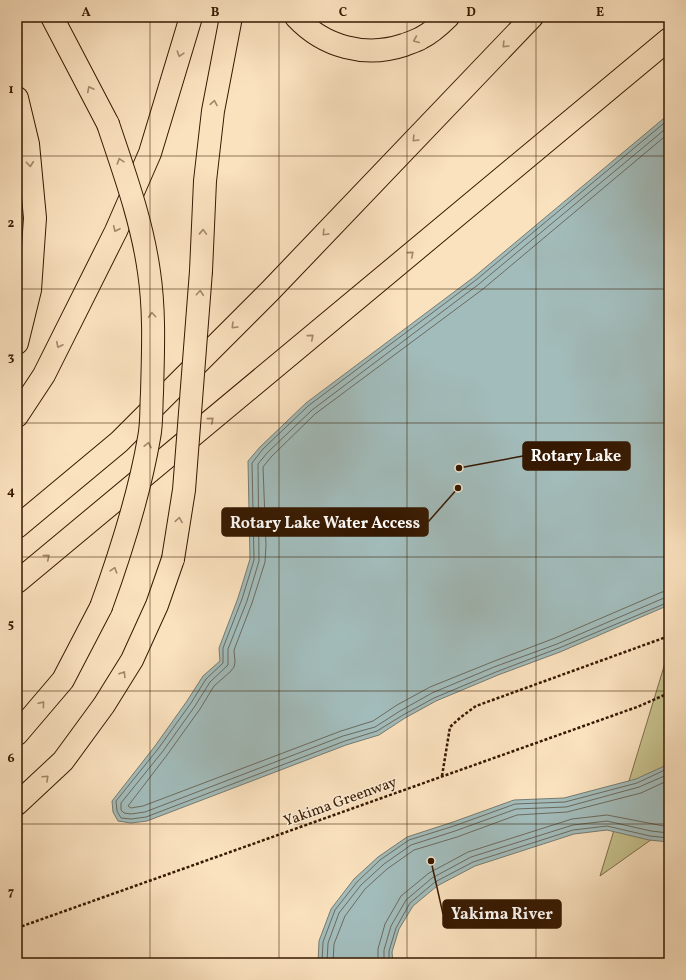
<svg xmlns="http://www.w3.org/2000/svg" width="686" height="980" font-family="Vollkorn,serif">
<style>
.green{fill:#c6c18d;stroke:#7e6d47}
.water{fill:#a2bcbb;stroke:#777b71}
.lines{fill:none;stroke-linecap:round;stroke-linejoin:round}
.shore{stroke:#6c6a5e;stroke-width:1}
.highway-casing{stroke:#361901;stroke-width:24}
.path{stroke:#361901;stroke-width:2.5;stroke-dasharray:3 2;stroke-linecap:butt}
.highway{stroke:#fbe2bf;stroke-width:22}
.highway-bridge-casing{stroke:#361901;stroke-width:24;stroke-linecap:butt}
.highway-bridge{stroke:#fbe2bf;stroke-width:22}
.oneway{stroke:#a2886a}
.grid{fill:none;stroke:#361901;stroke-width:1;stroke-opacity:0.55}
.labels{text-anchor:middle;stroke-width:3;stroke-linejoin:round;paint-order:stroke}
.street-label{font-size:15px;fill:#361901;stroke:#fcecd5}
.leader{fill:none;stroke:#361901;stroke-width:1.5}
.callout-dot{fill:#361901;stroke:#fcecd5;stroke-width:1.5}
.callout{fill:#361901;stroke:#361901;stroke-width:1.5}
.callout-label{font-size:16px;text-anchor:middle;font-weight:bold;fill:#fff}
.neatline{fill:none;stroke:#361901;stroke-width:1.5}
.grid-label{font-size:13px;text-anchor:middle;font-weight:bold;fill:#361901}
</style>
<rect width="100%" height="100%" fill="#fbe2bf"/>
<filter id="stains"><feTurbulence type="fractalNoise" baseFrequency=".005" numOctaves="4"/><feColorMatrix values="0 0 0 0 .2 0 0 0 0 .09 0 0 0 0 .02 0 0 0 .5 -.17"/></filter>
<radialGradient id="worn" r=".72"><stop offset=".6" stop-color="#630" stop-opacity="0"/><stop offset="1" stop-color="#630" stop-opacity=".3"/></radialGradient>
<polygon class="green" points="669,650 669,827 600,876"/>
<g class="water">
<polygon points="669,114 669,605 560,652 498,675 436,701 405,718 379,735 346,745 147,821 131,823 118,821 113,812 112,801 155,746 187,701 203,676 220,661 219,648 238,598 250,559 248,461 260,447 306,403 474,277"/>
<polygon points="669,764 669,842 649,840 607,830 574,834 475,866 437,886 413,906 399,929 392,952 393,963 318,963 319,941 331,909 354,879 378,857 407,837 453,822 514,800 564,798 636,779"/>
</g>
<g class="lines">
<g class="shore">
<polyline points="669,119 476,280 308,406 263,449 252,463 254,560 242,599 223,648 223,663 206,679 191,703 158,749 116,801 117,811 121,818 131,819 146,817 345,741 377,731 403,715 434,698 496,672 559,648 669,602"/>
<polyline points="669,126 479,284 312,410 267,453 258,464 259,561 247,601 228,649 228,665 210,682 195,706 163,751 121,803 121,810 124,813 131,814 145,812 343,736 375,727 400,711 432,693 494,667 557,644 664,598 669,597"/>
<polyline points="669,133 483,289 315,414 271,457 263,467 266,545 265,562 252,603 234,650 235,662 234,667 230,672 214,686 200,709 167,755 128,806 131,808 143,806 341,731 373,721 397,705 430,687 492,662 555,638 662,592 669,591"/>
<polyline points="322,963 323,942 335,910 357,882 380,860 409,840 454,826 515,804 565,802 637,783 669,768"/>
<polyline points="327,963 328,943 339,913 361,885 384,864 411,845 455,831 516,809 566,807 639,787 669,774"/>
<polyline points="333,963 334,944 345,916 365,889 387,869 414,850 457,837 517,815 567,812 641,793 669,780"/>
<polyline points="378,963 378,949 385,924 401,896 429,873 468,852 572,819 607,815 669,827"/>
<polyline points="384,963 384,950 391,926 406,900 432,878 471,857 573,825 607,821 651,831 669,833"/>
<polyline points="389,963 389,951 396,928 410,903 435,882 473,862 573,830 607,826 650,836 669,838"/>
</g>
<defs>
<g id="highway">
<polyline points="52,17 108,124"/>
<path d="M296,17C324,47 365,58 404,45C409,43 416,41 421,38C431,33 440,25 448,17"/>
<polyline points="17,98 28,144 35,218 30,290 17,343"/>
<polyline points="201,271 205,181 213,111 231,17"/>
<polyline points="17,416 44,375 116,231 150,153 191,17"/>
<polyline points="17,527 119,442 270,291 532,17"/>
<polyline points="17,582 669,39"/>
<polyline points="17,734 63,680 101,607"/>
<polyline points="17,804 63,761 104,705 132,660 157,605 173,559"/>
</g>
</defs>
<use href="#highway" class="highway-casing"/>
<g class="path">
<polyline points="442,776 450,727 461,717 476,706 669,636"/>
<polyline points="17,928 637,707 669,693"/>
</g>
<use href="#highway" class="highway"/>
<defs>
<g id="highway-bridge">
<polyline points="173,559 184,490 201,271"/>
<path d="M101,607C121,552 139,496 149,438C152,424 151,408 152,393C153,353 155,312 149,272C142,221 124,172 108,124"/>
</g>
</defs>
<use href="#highway-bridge" class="highway-bridge-casing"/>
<use href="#highway-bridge" class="highway-bridge"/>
</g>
<defs><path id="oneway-chevron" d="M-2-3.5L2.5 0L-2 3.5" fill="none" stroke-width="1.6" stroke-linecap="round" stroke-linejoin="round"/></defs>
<g class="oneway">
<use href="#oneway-chevron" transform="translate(416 40) rotate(157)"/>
<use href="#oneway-chevron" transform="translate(505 45) rotate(134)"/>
<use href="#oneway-chevron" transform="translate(180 54) rotate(107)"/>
<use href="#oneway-chevron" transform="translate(90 89) rotate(-117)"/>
<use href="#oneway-chevron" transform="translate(214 103) rotate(-80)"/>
<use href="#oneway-chevron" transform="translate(415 139) rotate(134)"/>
<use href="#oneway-chevron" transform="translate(120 161) rotate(-108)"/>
<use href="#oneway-chevron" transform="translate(30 164) rotate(85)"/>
<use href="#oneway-chevron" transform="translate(116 229) rotate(115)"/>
<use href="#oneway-chevron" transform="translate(203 232) rotate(-88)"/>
<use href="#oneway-chevron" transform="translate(325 233) rotate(134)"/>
<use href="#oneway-chevron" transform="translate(411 254) rotate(-40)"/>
<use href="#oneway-chevron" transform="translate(200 293) rotate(-85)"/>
<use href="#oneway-chevron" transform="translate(152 315) rotate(-94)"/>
<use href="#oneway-chevron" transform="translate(234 326) rotate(135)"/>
<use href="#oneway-chevron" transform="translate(311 337) rotate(-40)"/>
<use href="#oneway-chevron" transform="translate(59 345) rotate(116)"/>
<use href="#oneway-chevron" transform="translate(211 420) rotate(-40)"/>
<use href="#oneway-chevron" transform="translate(148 445) rotate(-78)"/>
<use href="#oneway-chevron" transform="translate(179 520) rotate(-81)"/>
<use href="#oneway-chevron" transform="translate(47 557) rotate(-40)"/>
<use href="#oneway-chevron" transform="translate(114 570) rotate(-72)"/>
<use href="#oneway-chevron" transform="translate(123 674) rotate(-58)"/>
<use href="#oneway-chevron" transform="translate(42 704) rotate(-49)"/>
<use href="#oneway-chevron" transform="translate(46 778) rotate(-43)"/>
</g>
<path class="grid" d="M150,17V963M279,17V963M407,17V963M536,17V963M17,156H669M17,289H669M17,423H669M17,557H669M17,691H669M17,824H669"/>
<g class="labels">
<g class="street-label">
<text transform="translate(340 801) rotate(-20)" y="5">Yakima Greenway</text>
</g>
</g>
<path class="leader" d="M459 468L523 456M458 488L428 522M431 861L443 914"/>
<g class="callout-dot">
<circle cx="459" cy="468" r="4"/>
<circle cx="458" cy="488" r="4"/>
<circle cx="431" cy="861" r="4"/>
</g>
<g class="callout">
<rect x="523" y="442" width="107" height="28" rx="4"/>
<rect x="222" y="508" width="206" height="28" rx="4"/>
<rect x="443" y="900" width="118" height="28" rx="4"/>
</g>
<g class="callout-label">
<text x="576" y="461">Rotary Lake</text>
<text x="325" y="528">Rotary Lake Water Access</text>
<text x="502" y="919">Yakima River</text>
</g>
<rect width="686" height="980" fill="none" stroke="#fbe2bf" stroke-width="44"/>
<rect x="22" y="22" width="642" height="936" class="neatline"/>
<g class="grid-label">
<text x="86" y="16">A</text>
<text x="215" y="16">B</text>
<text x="343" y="16">C</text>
<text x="471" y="16">D</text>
<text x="600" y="16">E</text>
<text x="11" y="93">1</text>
<text x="11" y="227">2</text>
<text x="11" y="361">3</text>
<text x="11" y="495">4</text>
<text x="11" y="628">5</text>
<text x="11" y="762">6</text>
<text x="11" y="896">7</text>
</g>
<rect width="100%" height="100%" filter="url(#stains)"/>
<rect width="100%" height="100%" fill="url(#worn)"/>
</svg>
